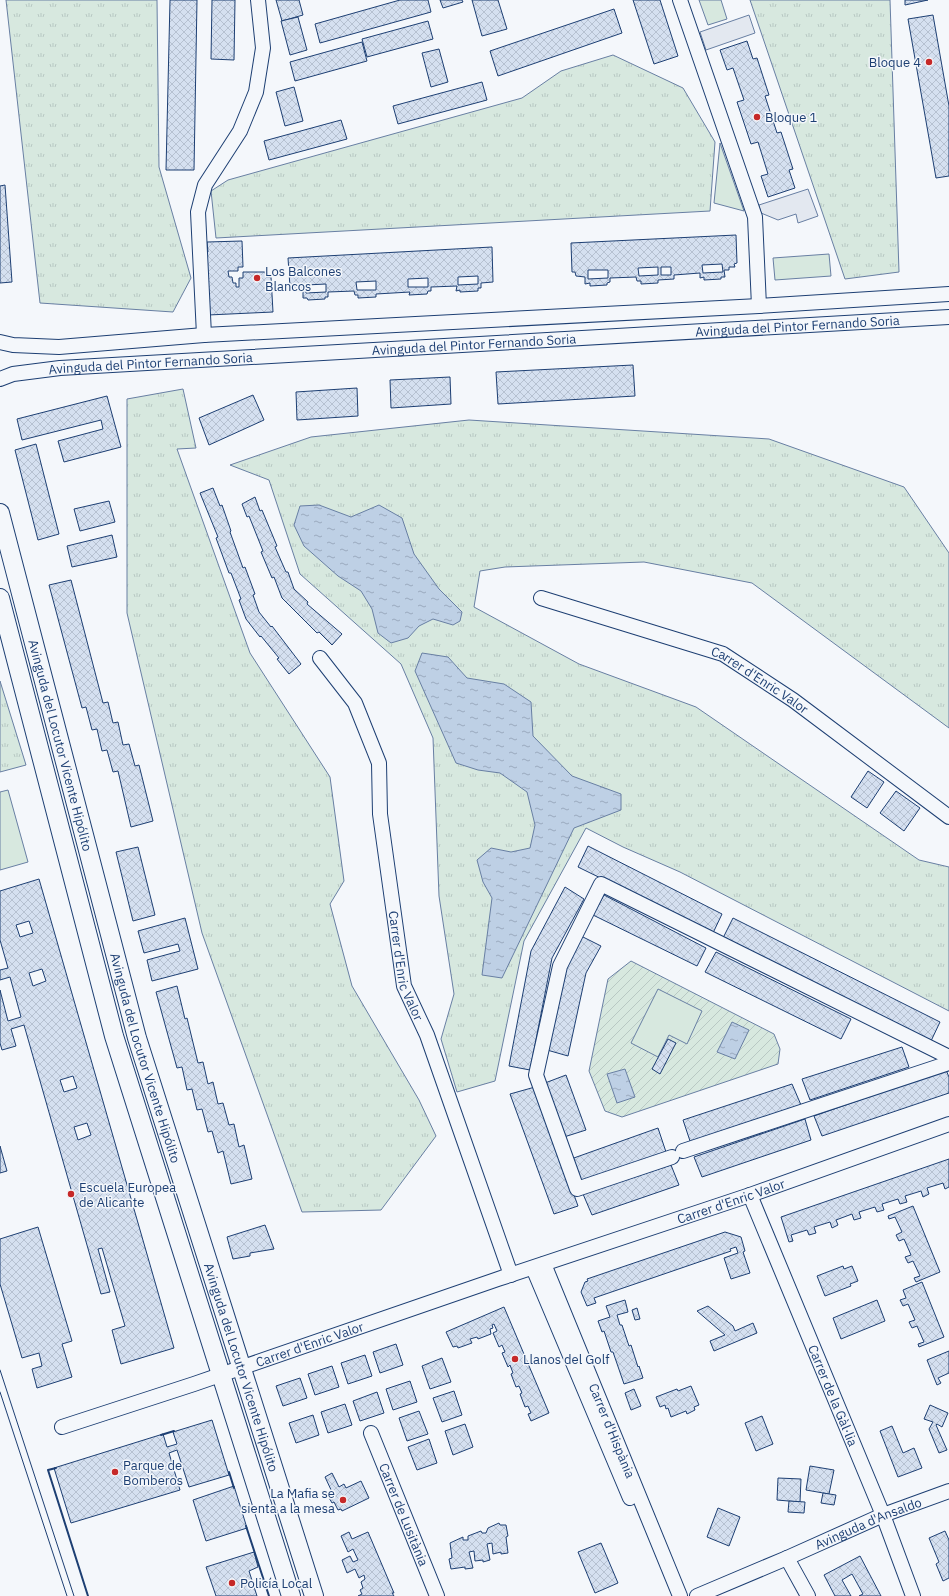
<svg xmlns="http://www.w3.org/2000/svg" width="949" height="1596" font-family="'IBM Plex Sans',sans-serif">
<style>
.grass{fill:url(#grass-tufts);stroke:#687fa3}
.garden{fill:url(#garden-furrows);stroke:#687fa3}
.pitch{fill:#d7e8df;stroke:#687fa3}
.parking{fill:#e3e8f0;stroke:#687fa3}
.water{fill:url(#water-ripples);stroke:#687fa3}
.building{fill:url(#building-cross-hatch);stroke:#1d3f73;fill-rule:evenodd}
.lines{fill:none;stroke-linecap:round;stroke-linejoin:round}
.minor-casing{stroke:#1d3f73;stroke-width:16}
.major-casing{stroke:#1d3f73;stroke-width:20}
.minor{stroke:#f4f7fb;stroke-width:14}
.major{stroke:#f4f7fb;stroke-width:18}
.tram{stroke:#1d3f73;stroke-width:1}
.wall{stroke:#1d3f73;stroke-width:2}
.poi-dot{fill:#c62828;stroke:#f4f7fb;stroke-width:1.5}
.labels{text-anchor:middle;stroke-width:3;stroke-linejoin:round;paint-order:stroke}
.poi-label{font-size:13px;fill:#1d3f73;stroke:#f4f7fb;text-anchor:start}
.street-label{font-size:13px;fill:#1d3f73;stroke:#f4f7fb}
</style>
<defs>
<pattern id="grass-tufts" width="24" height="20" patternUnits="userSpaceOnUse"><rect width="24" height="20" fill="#d7e8df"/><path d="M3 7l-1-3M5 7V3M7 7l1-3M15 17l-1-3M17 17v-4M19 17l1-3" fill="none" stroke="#b8c8c3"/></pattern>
<pattern id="garden-furrows" width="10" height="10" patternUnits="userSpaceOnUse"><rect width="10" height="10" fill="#d7e8df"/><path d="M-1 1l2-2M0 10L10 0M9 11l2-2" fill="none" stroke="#b8c8c3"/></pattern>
<pattern id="water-ripples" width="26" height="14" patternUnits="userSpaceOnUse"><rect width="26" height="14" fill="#bed0e5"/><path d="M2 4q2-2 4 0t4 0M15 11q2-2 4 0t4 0" fill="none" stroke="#9aaabe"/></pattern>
<pattern id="building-cross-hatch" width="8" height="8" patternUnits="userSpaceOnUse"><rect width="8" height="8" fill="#d5e0f0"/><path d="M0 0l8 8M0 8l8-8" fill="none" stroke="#b6c1d1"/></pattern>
</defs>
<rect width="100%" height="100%" fill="#f4f7fb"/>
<g class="grass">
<polygon points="6,0 157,0 159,167 191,278 173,312 40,303"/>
<polygon points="750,0 890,0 899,272 845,279"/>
<polygon points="613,55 683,88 715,142 710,211 216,238 211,191 228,180 522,98 561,71"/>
<polygon points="183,389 196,448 177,449 250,653 330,777 344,881 330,904 352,986 419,1100 436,1136 381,1210 302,1212 202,933 127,613 127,399"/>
<polygon points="469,420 769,439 904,487 949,553 949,728 752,583 644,562 505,567 480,571 474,607 579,664 696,707 919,860 949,867 949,1011 680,872 623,847 586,828 524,941 495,1081 457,1092 441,1039 454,994 439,896 433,738 401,664 300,574 269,480 230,465 311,437"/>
<polygon points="0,681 26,765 0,772"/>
</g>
<polygon class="garden" points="631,961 774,1034 780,1049 778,1064 622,1117 605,1111 589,1071 608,979"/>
<g class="pitch">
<polygon points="699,0 721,0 727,19 708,25"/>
<polygon points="720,143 744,211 714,203"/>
<polygon points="829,254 831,276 775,280 773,258"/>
<polygon points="8,790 28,862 0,870 0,792"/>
<polygon points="658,989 702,1011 687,1044 669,1035 658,1057 631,1043"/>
</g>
<g class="parking">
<polygon points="749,15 755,33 706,50 700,32"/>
<polygon points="808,189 818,216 798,223 796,214 778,220 761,213 759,205"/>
</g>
<g class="water">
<polygon points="319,505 351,517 379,505 402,518 414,554 439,589 462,612 460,621 453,625 433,619 419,626 408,638 391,643 378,633 372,609 361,591 338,576 304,546 294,525 300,506"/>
<polygon points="422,653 448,657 467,678 504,684 531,702 533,736 572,776 621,794 621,810 574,828 502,978 482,975 492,898 483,882 477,860 491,848 511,852 530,848 535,825 527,792 500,773 478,770 456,763 415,671"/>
<polygon points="732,1022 749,1030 735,1059 717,1052"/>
<polygon points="625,1069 635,1097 617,1103 607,1074"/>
</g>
<g class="building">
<polygon points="170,0 197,0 194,170 166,170"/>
<polygon points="212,0 235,0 234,60 211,59"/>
<polygon points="276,0 299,0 303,15 282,21"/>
<polygon points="400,0 428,0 431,12 320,43 315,24"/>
<polygon points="440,0 462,0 463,2 443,8"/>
<polygon points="472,0 498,0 507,29 482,36"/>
<polygon points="633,0 660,0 678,56 654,64"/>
<polygon points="905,0 928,0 905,5"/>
<polygon points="614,9 622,33 498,76 490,51"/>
<polygon points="933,15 949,106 949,176 936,178 908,19"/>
<polygon points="298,17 307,50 290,55 281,21"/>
<polygon points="428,21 433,39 367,57 362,39"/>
<polygon points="747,41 753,59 757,58 769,95 765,96 777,133 781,132 793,169 789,170 795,188 768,197 761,176 768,174 758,142 751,144 737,102 744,100 733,68 727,70 720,50"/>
<polygon points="362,42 367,61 295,81 290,62"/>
<polygon points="439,49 448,82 431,87 422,53"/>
<polygon points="482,82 487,100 398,124 393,106"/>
<polygon points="294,87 303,121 285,126 276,92"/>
<polygon points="341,120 347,139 269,160 264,141"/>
<polygon points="5,185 12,282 0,283 0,186"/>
<path d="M736,235L737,263L734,264L735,267H729V270H724L725,277H721V279L704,280V277L700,278V273L674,275V279L658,280V283L641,284V281H637L636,277L610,278V282L607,283V285L590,286V283L585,284V277L576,276L575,272H572L571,243ZM722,264L723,272L703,273L702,265ZM658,267V275L639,276L638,268ZM661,267H671V275H661ZM588,270H608V278L588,279Z"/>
<polygon points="242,241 243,267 238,267 238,271 228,271 229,277 232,277 233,283 236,283 236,287 239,287 239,278 243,278 243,272 265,272 266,277 271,277 273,312 208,315 205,252 208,252 207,242"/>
<path d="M492,247L493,282L481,283V288H478V291L460,292V290L456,291L457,286L431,287V291H428L427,294L409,295L410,292L376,294V297L358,298V295H355L354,291L328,292V297H325V299L308,300L307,298H303V291L293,290V287H290L288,258ZM478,276V284L458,285V277ZM428,278V287H408V279ZM376,281V290H357L356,282ZM326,284V292L306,293V285Z"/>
<polygon points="633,365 635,396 498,404 496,372"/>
<polygon points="450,377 451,404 391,408 390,380"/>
<polygon points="357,388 358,416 297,420 296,392"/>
<polygon points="253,395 264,420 209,445 199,418"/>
<polygon points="107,396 121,447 64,462 58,441 103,429 101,420 22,440 17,419"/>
<polygon points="36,444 59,534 38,540 15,450"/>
<polygon points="213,488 220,506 222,505 231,531 230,532 243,568 245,567 255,594 253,595 259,612 271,627 272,626 301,664 289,674 277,659 279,658 261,636 260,637 246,619 239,600 241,599 231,573 229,573 216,538 218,537 200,493"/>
<polygon points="255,497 260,511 262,510 277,546 275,547 286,572 288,572 294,589 308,602 307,604 342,634 332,645 319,632 317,633 282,598 274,577 272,578 261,552 263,551 249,516 247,517 242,504"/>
<polygon points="109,501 115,522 80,531 74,509"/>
<polygon points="112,535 117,557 72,567 67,546"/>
<polygon points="71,580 103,703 108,702 113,723 118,722 123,745 129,744 135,766 139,765 153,821 131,827 118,771 113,772 107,750 102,751 97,729 92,730 86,707 82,708 49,585"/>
<polygon points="868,771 884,782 867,808 851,797"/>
<polygon points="896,791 920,808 904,831 880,813"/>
<polygon points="588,846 722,914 713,933 578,867"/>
<polygon points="138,847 155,915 133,921 116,852"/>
<path d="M39,879L174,1348L121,1364L112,1330L125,1326L102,1248L98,1249L110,1292L101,1294L24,1025L11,1029L16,1046L2,1050L0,1043V990L8,1021L21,1017L10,977L0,980V970L8,968L0,940V891ZM29,921L33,933L20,937L16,925ZM42,969L46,981L33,986L29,973ZM73,1076L77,1088L64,1092L60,1080ZM87,1123L91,1135L78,1140L74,1127Z"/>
<polygon points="565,887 584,899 552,958 530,1070 509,1066 531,951"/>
<polygon points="604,895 706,948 697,966 593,915"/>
<polygon points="185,918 198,969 152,981 147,960 180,951 178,944 144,953 138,931"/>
<polygon points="733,918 940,1022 931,1041 723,938"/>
<polygon points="581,936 601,946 586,973 568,1056 547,1050 564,971"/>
<polygon points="716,952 851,1019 841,1039 705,972"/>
<polygon points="177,986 185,1019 187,1018 198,1063 203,1062 208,1084 213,1082 218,1104 223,1103 229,1125 234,1124 239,1147 244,1145 252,1179 231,1184 223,1151 218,1153 212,1131 208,1132 202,1109 197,1110 192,1089 187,1090 182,1067 177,1068 156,992"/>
<polygon points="668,1039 676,1043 660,1074 652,1069"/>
<polygon points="902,1047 909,1067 810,1100 802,1079"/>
<polygon points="946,1070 949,1077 949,1093 822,1136 814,1116"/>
<polygon points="566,1075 586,1130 564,1137 545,1083"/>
<polygon points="792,1084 801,1105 691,1144 683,1120"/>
<polygon points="535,1087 578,1206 554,1214 510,1094"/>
<polygon points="805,1119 811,1140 702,1177 694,1157"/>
<polygon points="658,1128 666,1152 579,1182 571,1159"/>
<polygon points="0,1146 7,1171 0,1173"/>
<polygon points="949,1159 949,1187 945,1189 943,1183 927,1188 929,1194 923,1197 921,1191 905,1196 907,1202 900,1204 898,1199 882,1204 884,1210 877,1212 875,1207 859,1212 861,1218 854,1220 852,1214 836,1220 838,1225 832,1228 830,1222 814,1227 816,1233 809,1235 807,1230 791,1235 793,1241 789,1242 781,1217"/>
<polygon points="671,1165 679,1185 592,1215 583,1194"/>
<polygon points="913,1206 940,1272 916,1282 914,1278 920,1276 913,1261 908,1263 905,1257 911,1255 904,1239 899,1241 896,1235 902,1232 895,1217 889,1219 888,1216"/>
<polygon points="265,1225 274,1249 250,1253 250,1256 233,1259 227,1237"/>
<polygon points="38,1227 72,1341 62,1344 72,1377 37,1388 32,1369 42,1366 39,1353 22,1358 0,1284 0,1239"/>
<polygon points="725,1232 741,1237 745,1251 743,1252 750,1273 731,1279 724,1258 738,1253 736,1247 730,1249 731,1251 594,1298 596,1303 587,1306 581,1292 585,1282 588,1281 587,1279"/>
<polygon points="843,1266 844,1269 852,1266 858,1281 850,1284 851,1286 825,1296 817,1276"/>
<polygon points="922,1282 944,1337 919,1347 918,1344 924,1342 917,1326 912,1328 909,1322 915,1320 908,1304 903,1306 900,1300 906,1298 903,1290"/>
<polygon points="625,1300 628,1312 617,1315 620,1325 622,1325 629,1346 631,1345 638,1367 639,1366 643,1378 624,1384 613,1352 611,1352 604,1331 602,1332 598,1321 610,1317 606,1306"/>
<polygon points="877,1300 885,1321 841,1339 833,1318"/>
<polygon points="708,1306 733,1326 735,1331 753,1323 757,1333 714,1351 710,1341 725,1335 697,1311"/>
<polygon points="504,1307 549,1413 531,1421 528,1414 531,1413 528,1406 525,1407 520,1394 522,1393 519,1386 516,1387 511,1374 513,1373 510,1365 508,1367 502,1353 505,1352 502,1345 499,1347 493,1333 497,1331 494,1324 492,1325 493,1328 490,1329 491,1334 478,1339 477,1337 470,1339 472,1343 458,1348 457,1346 453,1347 446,1332"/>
<polygon points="637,1308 640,1319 635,1320 632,1310"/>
<polygon points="396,1344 403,1365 380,1373 373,1352"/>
<polygon points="949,1351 949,1373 938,1378 941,1383 937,1385 927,1360"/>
<polygon points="365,1355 372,1376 348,1384 341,1363"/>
<polygon points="442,1358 451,1382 430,1389 422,1366"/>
<polygon points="332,1366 339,1387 315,1395 308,1374"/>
<polygon points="300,1378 307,1398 283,1406 276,1386"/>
<polygon points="410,1381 417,1402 393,1410 386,1389"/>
<polygon points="691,1386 699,1405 694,1407 695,1410 687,1414 686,1411 671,1417 668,1408 666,1409 665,1405 660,1407 656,1397 677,1389 678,1391"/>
<polygon points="634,1389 641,1406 631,1410 625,1393"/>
<polygon points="454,1391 462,1415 442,1422 433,1398"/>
<polygon points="377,1392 384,1413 360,1421 353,1401"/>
<polygon points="345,1404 352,1425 328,1433 321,1412"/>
<polygon points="930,1405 948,1413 942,1427 937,1424 936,1425 947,1450 939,1453 929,1429 933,1422 924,1419"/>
<polygon points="419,1411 428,1434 407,1441 399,1418"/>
<polygon points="313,1415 319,1435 296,1443 289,1423"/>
<polygon points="762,1416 773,1444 756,1451 745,1423"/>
<polygon points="212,1420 229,1475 189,1487 177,1450 169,1453 180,1490 71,1523 54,1468 163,1434 167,1447 177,1444 173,1432"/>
<polygon points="465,1424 473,1447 453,1455 445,1431"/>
<polygon points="892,1426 903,1453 914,1448 922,1468 898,1477 880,1431"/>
<polygon points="429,1439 437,1463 417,1470 408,1447"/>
<polygon points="810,1466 834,1470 829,1494 806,1490"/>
<polygon points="332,1473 339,1487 344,1484 346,1488 361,1481 369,1498 342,1511 341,1509 338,1510 334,1502 332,1503 328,1496 333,1494 325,1477"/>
<polygon points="778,1478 801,1479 800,1502 777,1500"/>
<polygon points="234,1486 247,1528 206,1541 193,1500"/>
<polygon points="823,1493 836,1495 834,1505 821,1503"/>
<polygon points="789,1501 805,1502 804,1513 788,1512"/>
<polygon points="718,1508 740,1517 729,1546 707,1537"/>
<polygon points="499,1523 500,1525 506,1525 508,1536 506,1537 508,1553 501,1554 501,1552 493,1554 492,1543 487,1544 490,1560 483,1562 483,1560 475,1561 474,1551 469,1552 473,1568 465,1569 465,1567 451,1569 449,1559 452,1558 450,1543 463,1537 463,1540 468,1540 468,1536 481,1531 482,1533 486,1533 488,1528"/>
<polygon points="945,1531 949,1540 949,1578 943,1581 936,1564 939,1562 929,1538"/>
<polygon points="349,1532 352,1539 368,1532 394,1593 392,1593 394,1596 358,1596 362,1594 360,1590 363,1588 361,1582 365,1579 364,1575 359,1578 355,1569 347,1573 342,1560 350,1556 353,1562 358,1560 353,1549 348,1552 341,1536"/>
<polygon points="601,1543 618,1583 595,1593 578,1552"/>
<polygon points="254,1552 258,1567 249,1571 257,1596 216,1596 206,1567"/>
<polygon points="860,1556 881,1596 859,1596 863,1594 852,1574 842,1580 851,1596 835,1596 824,1575"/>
</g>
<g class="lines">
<defs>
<g id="minor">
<polyline points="680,0 755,217 759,306"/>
<polyline points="204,335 198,212 205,185 240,131 256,92 263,48 258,0"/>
<polyline points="0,342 13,345 59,347 204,335 759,306 949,294"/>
<path id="s1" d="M0,379L13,374L60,368L949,317"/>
<path id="s2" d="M541,598L723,654L793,700L949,817"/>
<path id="s3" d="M320,658L355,703L379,763L380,814L404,986L427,1035L511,1275"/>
<polyline points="683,1151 949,1063"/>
<polyline points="672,1157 577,1189 536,1075 560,966 601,884 949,1057"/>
<path id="s4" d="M750,1195L883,1515L913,1596"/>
<path id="s5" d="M544,1264L680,1596"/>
<polyline points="533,1268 630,1498"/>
<path id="s6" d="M62,1427L194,1384L498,1279L750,1195L949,1124"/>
<path id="s7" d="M371,1433L437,1596"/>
<polyline points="787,1558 808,1596"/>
<path id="s8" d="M697,1596L787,1558L883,1515L949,1491"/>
</g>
<g id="major">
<path id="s9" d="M0,513L137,1038L314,1596"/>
<polyline points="0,598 114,1036 291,1596"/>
</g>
</defs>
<use href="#minor" class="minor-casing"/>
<use href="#major" class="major-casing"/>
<use href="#minor" class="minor"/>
<use href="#major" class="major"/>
<g class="tram">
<polyline points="0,1370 74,1596"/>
<polyline points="0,1392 67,1596"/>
</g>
<g class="wall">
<polyline points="161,1435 174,1431"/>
<polyline points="56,1468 48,1470 88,1596"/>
<polyline points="229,1472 234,1488"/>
<polyline points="246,1526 269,1596"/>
</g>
</g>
<g class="poi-dot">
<circle cx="929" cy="62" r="4"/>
<circle cx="757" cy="117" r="4"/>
<circle cx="257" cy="278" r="4"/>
<circle cx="71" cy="1194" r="4"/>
<circle cx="515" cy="1359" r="4"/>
<circle cx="115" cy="1472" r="4"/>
<circle cx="343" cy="1500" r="4"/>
<circle cx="232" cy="1583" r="4"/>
</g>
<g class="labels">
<g class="poi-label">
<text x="921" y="67" text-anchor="end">Bloque 4</text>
<text x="765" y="122">Bloque 1</text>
<text x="265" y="276">Los Balcones<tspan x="265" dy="15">Blancos</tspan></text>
<text x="79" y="1192">Escuela Europea<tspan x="79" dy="15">de Alicante</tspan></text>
<text x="523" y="1364">Llanos del Golf</text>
<text x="123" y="1470">Parque de<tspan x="123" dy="15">Bomberos</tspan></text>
<text x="335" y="1498" text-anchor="end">La Mafia se<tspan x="335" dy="15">sienta a la mesa</tspan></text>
<text x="240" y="1588">Policía Local</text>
</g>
<g class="street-label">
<text dy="5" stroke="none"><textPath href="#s1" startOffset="800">Avinguda del Pintor Fernando Soria</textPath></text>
<text dy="5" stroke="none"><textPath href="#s1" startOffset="476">Avinguda del Pintor Fernando Soria</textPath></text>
<text dy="5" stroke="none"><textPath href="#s1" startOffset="152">Avinguda del Pintor Fernando Soria</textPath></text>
<text dy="5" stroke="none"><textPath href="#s2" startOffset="235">Carrer d'Enric Valor</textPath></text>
<text dy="5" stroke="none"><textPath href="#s9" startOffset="240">Avinguda del Locutor Vicente Hipólito</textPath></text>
<text dy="5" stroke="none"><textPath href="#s3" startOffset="327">Carrer d'Enric Valor</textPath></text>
<text dy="5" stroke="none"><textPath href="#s9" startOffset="564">Avinguda del Locutor Vicente Hipólito</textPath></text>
<text dy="5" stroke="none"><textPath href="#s6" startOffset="706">Carrer d'Enric Valor</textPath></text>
<text dy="5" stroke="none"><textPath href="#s6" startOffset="261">Carrer d'Enric Valor</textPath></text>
<text dy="5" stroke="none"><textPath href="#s9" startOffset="888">Avinguda del Locutor Vicente Hipólito</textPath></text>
<text dy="5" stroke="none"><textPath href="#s4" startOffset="217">Carrer de la Gàl·lia</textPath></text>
<text dy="5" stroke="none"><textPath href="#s5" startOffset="180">Carrer d'Hispània</textPath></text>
<text dy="5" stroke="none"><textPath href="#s7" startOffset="88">Carrer de Lusitània</textPath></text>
<text dy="5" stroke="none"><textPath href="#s8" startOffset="186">Avinguda d'Ansaldo</textPath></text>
</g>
</g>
</svg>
